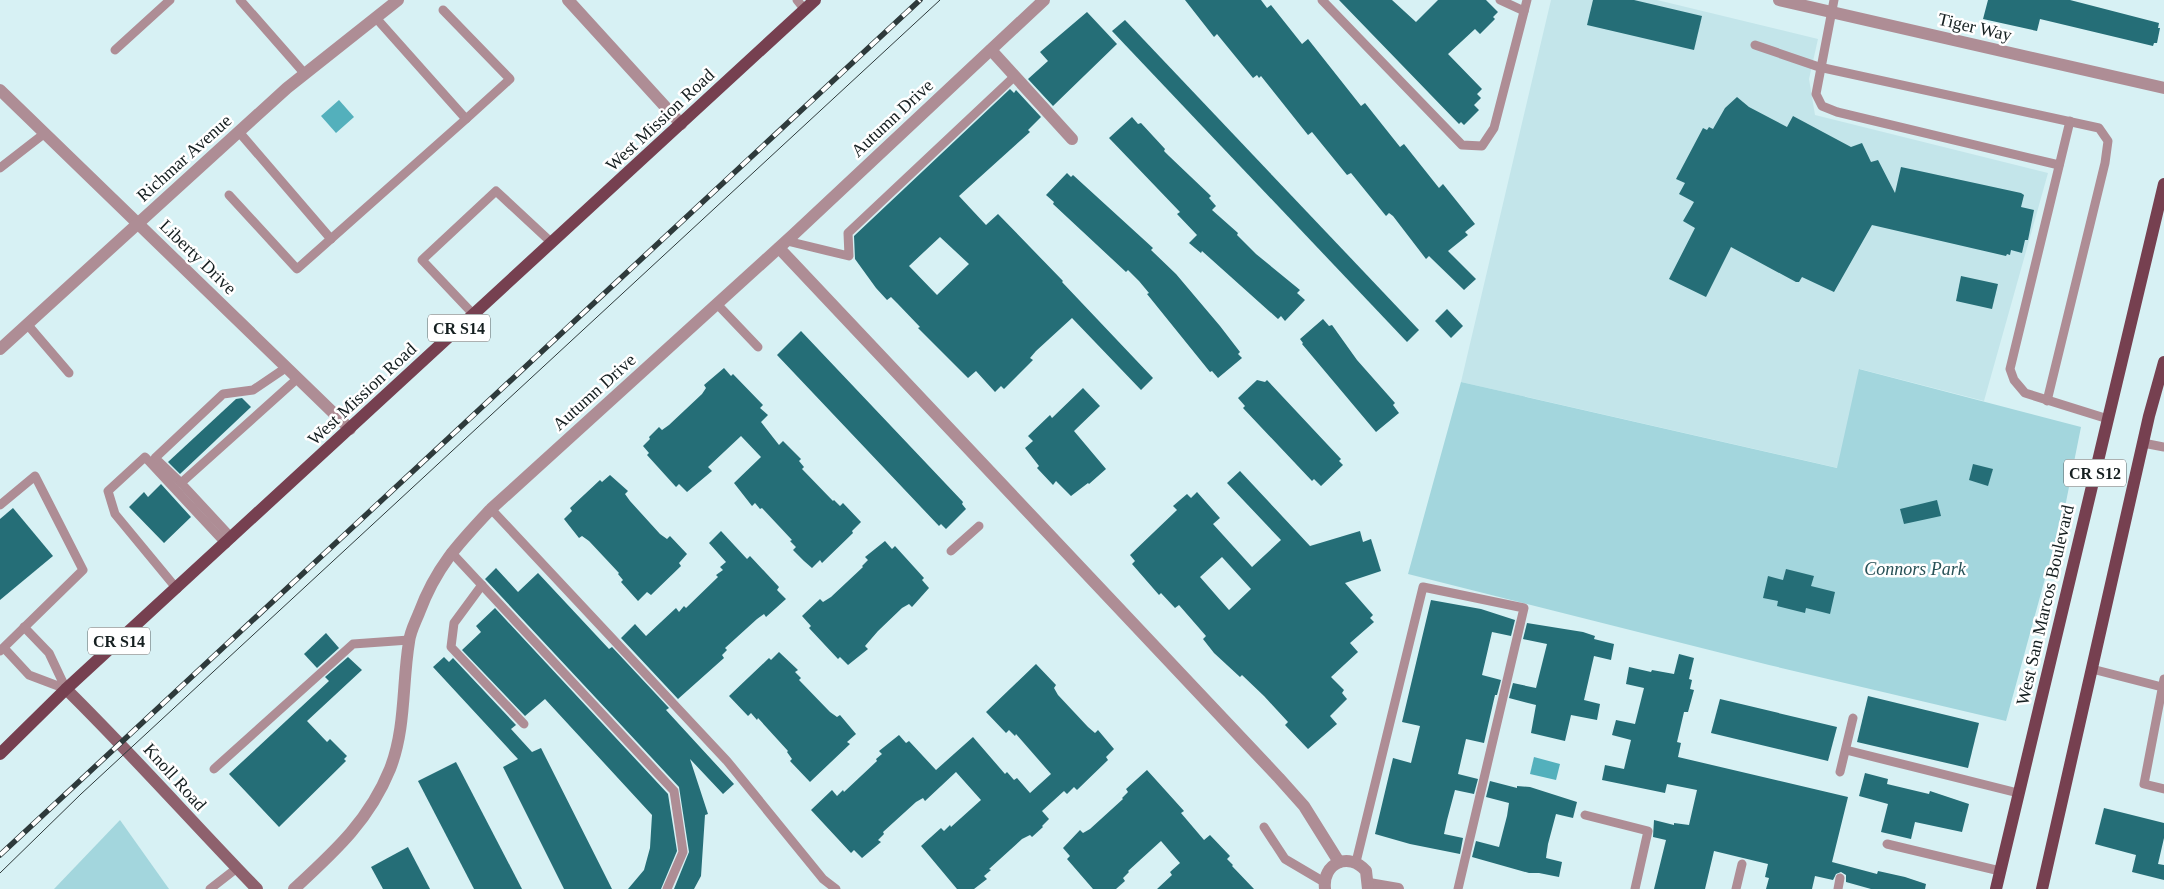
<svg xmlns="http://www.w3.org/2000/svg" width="2164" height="889" font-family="'Times New Roman',serif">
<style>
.built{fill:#c3e5ea}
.green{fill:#a3d6dd}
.water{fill:#53b0bc}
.building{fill:#256e77;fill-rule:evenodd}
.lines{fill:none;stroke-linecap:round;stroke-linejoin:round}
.service{stroke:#ae8d95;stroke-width:9}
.minor{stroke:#ae8d95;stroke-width:12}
.tertiary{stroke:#ae8d95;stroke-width:12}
.secondary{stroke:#8e616d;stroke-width:12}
.primary{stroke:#764050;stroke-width:12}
.tram{stroke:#2e3a3b;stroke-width:1}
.rail-casing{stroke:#2e3a3b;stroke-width:5.5}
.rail{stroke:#fff;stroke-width:4;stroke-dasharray:11;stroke-linecap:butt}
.labels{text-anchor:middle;stroke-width:5;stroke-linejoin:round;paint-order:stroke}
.shield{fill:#fff;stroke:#5b6263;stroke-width:1}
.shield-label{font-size:16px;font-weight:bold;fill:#151f20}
.street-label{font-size:18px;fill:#151f20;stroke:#fff}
.park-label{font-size:18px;font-style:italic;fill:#285257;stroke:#fff}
</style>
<rect width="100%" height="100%" fill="#d7f1f4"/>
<polygon class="built" points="1551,0 1657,0 1818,39 1809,79 1815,115 2048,173 1984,401 1860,369 1838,468 1461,382"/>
<g class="green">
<polygon points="1859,369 2081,427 2066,502 2006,721 1769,665 1408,574 1461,382 1837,468"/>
<polygon points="120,820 169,889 54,889"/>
</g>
<g class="water">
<polygon points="339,100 354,117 336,133 321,116"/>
<polygon points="1534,757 1560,764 1556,780 1530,774"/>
</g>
<g class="building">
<polygon points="1185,0 1261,0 1267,8 1271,5 1302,44 1308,39 1361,106 1365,103 1400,147 1404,144 1439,188 1443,184 1475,224 1465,232 1468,235 1448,251 1476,279 1464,290 1431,258 1429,256 1426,259 1393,216 1389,213 1386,216 1351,173 1347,175 1312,132 1308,135 1261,76 1259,78 1257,75 1253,78 1217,34 1214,37"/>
<polygon points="1339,0 1392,0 1416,22 1438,0 1486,0 1498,12 1493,17 1495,19 1480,34 1475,29 1448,54 1482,89 1477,94 1481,98 1474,105 1479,110 1464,125 1461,122 1459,124"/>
<polygon points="1593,0 1634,0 1702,16 1694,50 1587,25"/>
<polygon points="1988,0 2070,0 2159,23 2158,28 2160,28 2157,43 2154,43 2153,46 2040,19 2037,31 1983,19"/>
<polygon points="1087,12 1117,44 1053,106 1028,79 1048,61 1040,52"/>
<polygon points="1125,20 1419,330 1407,342 1112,31"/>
<path d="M1010,89L1014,93L1016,90L1041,117L1028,130L1030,132L959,196L986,225L998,214L1063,281L1062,282L1153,378L1141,390L1072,318L1036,351L1030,358L1033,360L1004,389L1001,386L995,392L976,371L968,378L918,328L920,327L897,303L891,297L887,300L876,288L855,259L854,236ZM940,237L969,264L937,295L909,266Z"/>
<polygon points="1737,97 1749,107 1787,127 1793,116 1851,147 1862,143 1871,162 1878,160 1895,193 1901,167 2021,193 2024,195 2021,207 2034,210 2028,240 2025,240 2022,253 2011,250 2010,255 2007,254 2006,256 1872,225 1834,292 1802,277 1799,282 1796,282 1731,247 1706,297 1669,279 1695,228 1683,221 1694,202 1679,194 1685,183 1676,179 1703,128 1707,130 1709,127 1713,129 1725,108"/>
<polygon points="1132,117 1138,124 1141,123 1165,149 1164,151 1169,156 1211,196 1209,198 1216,206 1212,210 1238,233 1237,235 1256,254 1300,290 1297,293 1305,300 1285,321 1281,316 1278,319 1202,251 1201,253 1189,243 1197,235 1177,214 1180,212 1109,138"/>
<polygon points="1067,173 1071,177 1073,175 1153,248 1151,250 1176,274 1220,326 1240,352 1238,354 1242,358 1218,378 1212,371 1210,372 1147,294 1149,293 1139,281 1128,270 1126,272 1053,204 1054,202 1046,195"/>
<polygon points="1961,276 1998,284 1992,309 1956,301"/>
<polygon points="1447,309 1463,326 1451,338 1435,321"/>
<polygon points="1323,319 1329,326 1332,325 1357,360 1395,403 1393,405 1399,413 1376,432 1302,344 1303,343 1300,339"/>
<polygon points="801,331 963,502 962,504 966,509 946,529 941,524 939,526 777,355"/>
<polygon points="724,368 731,376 733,374 763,405 760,408 768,415 761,422 779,445 783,441 801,459 799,461 804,467 802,469 833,501 834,500 840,506 843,503 861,522 852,531 853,533 822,563 820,560 812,568 804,561 793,550 796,547 790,541 792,540 762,508 760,509 755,503 752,506 734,483 761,457 741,436 708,467 712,471 687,492 679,484 676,487 647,455 649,453 643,446 650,439 649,437 659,427 662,430 669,425 702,394 706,388 704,385"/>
<polygon points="1257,380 1265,382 1267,380 1341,459 1339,461 1343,465 1321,486 1314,479 1312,481 1243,408 1245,406 1238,398"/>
<polygon points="1083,388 1100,406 1074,431 1106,469 1089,484 1088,483 1071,496 1056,481 1053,485 1037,468 1039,466 1025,448 1033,441 1028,436 1050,415 1052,418"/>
<polygon points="242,398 251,407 180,474 168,462 236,399"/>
<polygon points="1973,464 1993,469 1988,486 1969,480"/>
<path d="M1240,471L1310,546L1360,531L1363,542L1371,539L1381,571L1345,583L1373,615L1370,618L1374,622L1350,643L1358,652L1331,677L1344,690L1342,693L1347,699L1330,716L1337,724L1308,749L1285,725L1288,722L1264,696L1242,675L1240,677L1214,653L1203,639L1206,636L1179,605L1175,608L1161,593L1159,595L1132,564L1135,561L1130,555L1177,510L1173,506L1187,494L1191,498L1197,492L1220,518L1213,524L1252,567L1281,540L1227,483ZM1222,557L1251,589L1229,610L1200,577Z"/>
<polygon points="610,475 628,491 625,494 630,501 660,534 667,539 670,536 687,554 679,563 681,566 651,595 647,592 638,601 621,582 623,580 618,574 619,573 589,541 582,536 579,538 564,519 572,511 570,508 600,480 602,482"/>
<polygon points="161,484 191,517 164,543 129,507 144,492 148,497"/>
<polygon points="1937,500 1941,516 1904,524 1900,509"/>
<polygon points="13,508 53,556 0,600 0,519"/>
<polygon points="721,531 747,559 750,556 779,587 777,590 786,599 766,617 764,614 757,619 725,648 727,650 722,655 724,658 678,699 621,638 635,624 646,636 676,608 679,612 684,606 686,608 718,577 716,575 723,570 720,567 726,562 709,543"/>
<polygon points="885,541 892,549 895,546 924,578 922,580 929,588 912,607 909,604 902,608 878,631 865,646 868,649 848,665 840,657 838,659 809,628 811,626 802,616 820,599 823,602 831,597 863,567 862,566 868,560 865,557"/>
<polygon points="496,568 518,592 538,573 609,649 612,647 669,708 666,710 734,784 723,794 690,759 708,814 705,815 701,876 694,889 674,889 689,852 679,787 485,579"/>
<polygon points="1786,569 1814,576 1811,586 1835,592 1830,614 1806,608 1805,613 1777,606 1778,601 1763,598 1768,576 1783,580"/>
<polygon points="1431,600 1481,609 1515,620 1511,636 1492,632 1482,675 1501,680 1497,695 1495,695 1484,743 1466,739 1458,774 1478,779 1474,794 1455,790 1447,820 1444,834 1463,838 1460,854 1410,844 1375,834 1393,758 1411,763 1420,726 1402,722"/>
<polygon points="495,608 668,794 677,851 661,889 628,889 644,870 650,848 652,815 545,699 525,716 462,650 481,632 476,626"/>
<polygon points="1527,623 1583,632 1595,636 1594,639 1614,644 1611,660 1594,656 1584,700 1600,704 1597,720 1571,715 1565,741 1531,733 1536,705 1509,698 1513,683 1536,688 1547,644 1523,639"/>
<polygon points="326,633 339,648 317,668 304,654"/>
<polygon points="779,652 798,670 795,672 801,678 799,680 830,712 837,717 840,715 856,734 847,742 850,744 810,782 790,761 792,759 787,752 788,751 758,718 757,720 751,713 748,716 729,696 769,658 771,660"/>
<polygon points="1679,654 1694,658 1689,679 1692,680 1690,689 1694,690 1688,712 1684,712 1677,742 1681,743 1678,757 1848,797 1832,862 1877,874 1878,871 1905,877 1926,884 1925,889 1871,889 1846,882 1846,875 1841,872 1836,874 1833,880 1815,876 1812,889 1766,889 1769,878 1765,877 1768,864 1714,851 1705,889 1654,889 1666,840 1653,837 1654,820 1674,825 1674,823 1689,825 1697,790 1667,784 1665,793 1602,780 1605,765 1624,769 1631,740 1612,735 1616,720 1635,724 1644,688 1626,684 1629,667 1651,672 1652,670 1674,674"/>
<polygon points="348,657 362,670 307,721 327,742 330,739 347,756 344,759 346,761 279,827 229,774 329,681 325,677"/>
<polygon points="444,657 449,662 453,658 516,725 511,729 532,752 541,748 612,889 564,889 503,767 518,759 433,667"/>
<polygon points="1036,664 1056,685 1054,688 1058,695 1088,727 1095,733 1098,730 1114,749 1106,757 1108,760 1077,790 1074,787 1067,794 1064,791 1042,811 1049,819 1042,826 1043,827 1032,837 1030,835 1022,839 989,869 991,870 984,876 987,879 974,889 957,889 921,846 941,828 944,831 950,825 951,827 981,800 956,772 925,801 923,798 916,802 883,832 884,834 878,840 881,842 862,858 854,850 851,853 811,810 832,790 837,796 843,790 844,792 877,761 876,759 882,754 879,751 899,735 906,743 909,741 936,770 973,737 1005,774 1007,772 1014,780 1017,778 1030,793 1051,774 1016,734 1015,736 1009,730 1006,733 986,712"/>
<polygon points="1868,696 1979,723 1968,768 1857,742"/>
<polygon points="1720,699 1837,727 1828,761 1711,733"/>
<polygon points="456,762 522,889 474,889 418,781"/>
<polygon points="1147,770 1184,811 1181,813 1204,840 1210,835 1230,856 1227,859 1233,865 1232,866 1254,889 1157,889 1172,875 1170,872 1180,863 1161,841 1128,871 1129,872 1123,878 1125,881 1116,889 1093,889 1067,859 1070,856 1063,848 1080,830 1083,833 1090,829 1123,799 1122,798 1128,792 1126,789"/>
<polygon points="1865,773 1888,779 1887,784 1929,794 1930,791 1969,804 1962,832 1915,822 1911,839 1881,832 1888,804 1859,796"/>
<polygon points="1490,781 1517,788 1517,786 1530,787 1577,802 1573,818 1556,814 1548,844 1546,858 1562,862 1559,877 1539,873 1529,873 1472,857 1476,841 1499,847 1507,816 1509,803 1486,797"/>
<polygon points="2104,808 2164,823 2164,838 2158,864 2164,865 2164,880 2132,872 2136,855 2095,844"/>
<polygon points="408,847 430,889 383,889 371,867"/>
</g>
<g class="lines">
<g class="service">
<polyline points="240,0 305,74"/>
<polyline points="797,0 805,10"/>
<polyline points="1322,0 1462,145 1482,146 1494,128 1527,0"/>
<polyline points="1500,0 1524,11"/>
<polyline points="1834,0 1816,94 1822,106 1837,112 2059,165"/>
<polyline points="376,18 466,119 510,79 443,10"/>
<polyline points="1755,45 1819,67 2099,128 2108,141 2105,163 2047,401"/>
<polyline points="115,50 170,0"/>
<polyline points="2070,121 2010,369 2014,380 2025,393 2108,419"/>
<polyline points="239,132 331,239"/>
<polyline points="0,168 45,133"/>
<polyline points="229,195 297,269 466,119"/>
<polyline points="787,241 849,256 848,233 1015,76"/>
<polyline points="717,304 758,347"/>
<polyline points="474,315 422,260 496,191 552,243"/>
<polyline points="27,324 69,373"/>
<polyline points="2143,443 2164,447"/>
<polyline points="181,483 155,458 223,394 253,390 287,367"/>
<polyline points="0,505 35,476 83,570 0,651"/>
<polyline points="491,509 727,761 823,879 836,889"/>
<polyline points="232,538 181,483 298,378"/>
<polyline points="951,551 979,526"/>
<polyline points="451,552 674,791 683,852 667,889"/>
<polyline points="482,585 454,623 451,647 524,724"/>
<polyline points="177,589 115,514 108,491 145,457 226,544"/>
<polyline points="24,627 49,653 66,689"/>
<polyline points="4,648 29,675 66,689"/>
<polyline points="2092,669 2162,687"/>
<polyline points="2164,679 2144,784 2164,789"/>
<polyline points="1846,750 2018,793"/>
<polyline points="214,769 353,644 409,640"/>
<polyline points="1840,772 1853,718"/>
<polyline points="1585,815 1648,831 1635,889"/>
<polyline points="1264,827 1285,859 1324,882"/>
<polyline points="1887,844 2000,871"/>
<polyline points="1356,862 1423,587 1524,608 1458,889"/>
<polyline points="210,889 237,868"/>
<polyline points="1736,889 1742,864"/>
<polyline points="1838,889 1840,878"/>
</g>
<g class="minor">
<polyline points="991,50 1072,139"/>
<polyline points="0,90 350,429"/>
<polyline points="779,248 1279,778 1304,806 1339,862"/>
</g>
<g class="tertiary">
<polyline points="568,0 681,124"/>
<polyline points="1779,0 2164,88"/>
<polyline points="0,349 287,88 398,0"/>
<polyline points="1369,884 1398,889"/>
<path d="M294,889C334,852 369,821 390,769C406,728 402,684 409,642C410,632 415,623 419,613C436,567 458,544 491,509L794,234L1044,0"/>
<path d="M1325,889C1322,863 1349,851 1366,871L1368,889"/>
</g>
<path class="secondary" d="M66,689C132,754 193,823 257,889"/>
<g class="primary">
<polyline points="0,754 66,689 815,0"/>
<polyline points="1996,889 2164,184"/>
<polyline points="2042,889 2149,416 2164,362"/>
</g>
<polyline class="tram" points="0,873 81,794 940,0"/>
<defs>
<polyline id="rail" points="0,855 920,0"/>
</defs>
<use href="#rail" class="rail-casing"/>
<use href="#rail" class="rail"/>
</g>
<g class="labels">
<g class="shield">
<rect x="428" y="314.5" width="62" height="27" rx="4"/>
<rect x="2064" y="459.5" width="62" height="27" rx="4"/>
<rect x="88" y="627.5" width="62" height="27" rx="4"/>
</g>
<g class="shield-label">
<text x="459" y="334">CR S14</text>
<text x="2095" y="479">CR S12</text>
<text x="119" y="647">CR S14</text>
</g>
<g class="street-label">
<text transform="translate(1975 27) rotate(13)" y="6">Tiger Way</text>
<text transform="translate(892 118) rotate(-43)" y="6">Autumn Drive</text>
<text transform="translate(660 120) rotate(-43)" y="6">West Mission Road</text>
<text transform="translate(184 158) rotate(-42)" y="6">Richmar Avenue</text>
<text transform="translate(198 257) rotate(44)" y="6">Liberty Drive</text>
<text transform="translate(594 392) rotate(-42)" y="6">Autumn Drive</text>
<text transform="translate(362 394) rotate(-43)" y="6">West Mission Road</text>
<text transform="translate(2045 605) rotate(-77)" y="6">West San Marcos Boulevard</text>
<text transform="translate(175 777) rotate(48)" y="6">Knoll Road</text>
</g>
<g class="park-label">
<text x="1915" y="575">Connors Park</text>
</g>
</g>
</svg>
